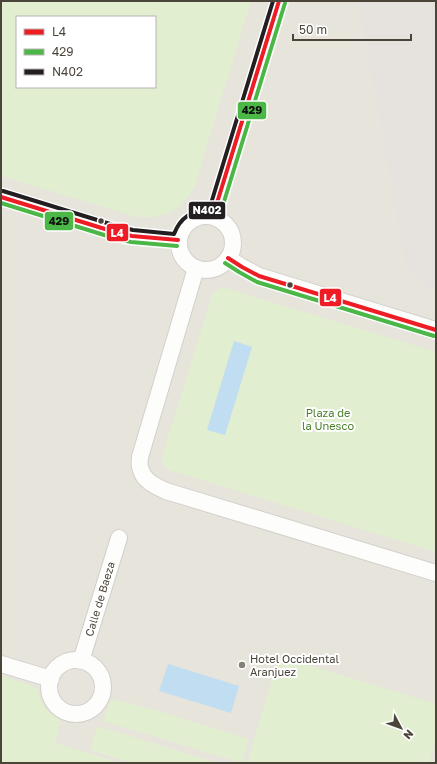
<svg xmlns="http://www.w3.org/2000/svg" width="437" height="764" font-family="'Golos Text',sans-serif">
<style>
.residential{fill:#e7e4dc;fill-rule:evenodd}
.green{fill:#e1eecf;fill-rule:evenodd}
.parking{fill:#e6e3df}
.water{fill:#c0ddf1}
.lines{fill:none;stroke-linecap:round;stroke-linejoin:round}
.minor-casing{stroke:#d2d0cb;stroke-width:18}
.minor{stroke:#fdfdfc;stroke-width:16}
.bus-1-casing{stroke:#fff;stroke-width:7}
.bus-2-casing{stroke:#fff;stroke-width:7}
.bus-3-casing{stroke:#fff;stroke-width:7}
.bus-1{stroke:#ee1c25;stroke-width:4}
.bus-2{stroke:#4ab747;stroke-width:4}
.bus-3{stroke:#231f20;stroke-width:4}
.bus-dot{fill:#4b4439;stroke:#fff;stroke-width:1.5}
.poi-dot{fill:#868178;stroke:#fff;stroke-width:1.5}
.labels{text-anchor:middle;stroke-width:4;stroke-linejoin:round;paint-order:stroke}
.park-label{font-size:11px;fill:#4a7f2a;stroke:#fff}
.street-label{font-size:11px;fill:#4b4439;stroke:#fff}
.poi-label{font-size:11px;fill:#4b4439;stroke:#fff;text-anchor:start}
.line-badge{stroke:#fff;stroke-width:1.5}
.badge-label{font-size:11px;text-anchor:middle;font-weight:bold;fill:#fff}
.pale-badge-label{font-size:11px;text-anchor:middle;font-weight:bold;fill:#111}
</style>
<rect width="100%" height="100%" fill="#f4f2ee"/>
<path class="residential" d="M1,1H436V763H1ZM17,17H155V87H17Z"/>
<g class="green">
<path d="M1,1H251L195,185L189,196L180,206L167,214L153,217H137L1,176ZM17,17H155V87H17Z"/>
<path d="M220,288H225L436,352V552L169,470C164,467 162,464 162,457L212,295L214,292Z"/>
<polygon points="279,656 436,704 436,739 429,763 247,763"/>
<path d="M1,676C9,679 32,684 37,689C39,692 39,695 40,698C44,708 51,716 61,720L55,743L121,763H1Z"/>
<polygon points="111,699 155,710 249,739 242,763 103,721"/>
<polygon points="97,726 218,763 132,763 90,750"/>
</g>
<polygon class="parking" points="358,1 436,1 436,289 427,287 415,279 406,267"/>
<g class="water">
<polygon points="234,341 252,347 225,435 207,430"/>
<polygon points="168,664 239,686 231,713 159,691"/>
</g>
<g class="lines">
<defs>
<g id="minor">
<polyline points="1,197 118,233 132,236 178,240"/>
<circle cx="206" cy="243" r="27"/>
<polyline points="213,216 279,1"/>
<polyline points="228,258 242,267 259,276 436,330"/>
<path d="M196,268L140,457C140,460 139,464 140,467C143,481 155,486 166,491L436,573"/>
<circle cx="76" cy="687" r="27"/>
<polyline points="81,661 119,538"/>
<polyline points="1,664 51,679"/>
</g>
</defs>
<use href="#minor" class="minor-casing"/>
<use href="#minor" class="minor"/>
<defs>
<g id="bus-1">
<polyline points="1,197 118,233 132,236 178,240"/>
<polyline points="213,216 279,1"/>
<polyline points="228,258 242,267 259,276 436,330"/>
</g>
<g id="bus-2">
<polyline points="1,203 117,239 131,242 177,246"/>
<polyline points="219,218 285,3"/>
<polyline points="225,263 239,272 257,282 434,336"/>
</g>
<path id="bus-3" d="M3,191L120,227L133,230L174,234C180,218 192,210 209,210L273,1"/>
</defs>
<use href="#bus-1" class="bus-1-casing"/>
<use href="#bus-2" class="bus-2-casing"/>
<use href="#bus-3" class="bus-3-casing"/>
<use href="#bus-1" class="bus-1"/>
<use href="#bus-2" class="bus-2"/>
<use href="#bus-3" class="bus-3"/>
</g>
<g class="bus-dot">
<circle cx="101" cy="221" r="3.5"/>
<circle cx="290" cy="285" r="3.5"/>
</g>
<circle class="poi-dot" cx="242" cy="665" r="4"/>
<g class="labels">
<g class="park-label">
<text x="328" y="417">Plaza de<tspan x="328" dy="13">la Unesco</tspan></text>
</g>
<g class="street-label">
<text transform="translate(100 599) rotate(-73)" y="4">Calle de Baeza</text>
</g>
<g class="poi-label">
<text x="250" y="663">Hotel Occidental<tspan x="250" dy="13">Aranjuez</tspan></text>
</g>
</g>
<g class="line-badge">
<rect x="237" y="101" width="30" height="19" rx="4" fill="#4ab747"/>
<rect x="188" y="201" width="38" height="19" rx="4" fill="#231f20"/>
<rect x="44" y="211" width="30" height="20" rx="4" fill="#4ab747"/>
<rect x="106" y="223" width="23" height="19" rx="4" fill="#ee1c25"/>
<rect x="319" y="288" width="23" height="19" rx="4" fill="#ee1c25"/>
</g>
<g class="badge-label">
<text x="207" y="214">N402</text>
<text x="117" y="237">L4</text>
<text x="330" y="302">L4</text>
</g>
<g class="pale-badge-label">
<text x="252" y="114">429</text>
<text x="59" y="225">429</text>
</g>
<rect width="437" height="764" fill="none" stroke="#4b4439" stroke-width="4"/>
<rect x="16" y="16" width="140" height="72" fill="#ffffff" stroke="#b7b4b0"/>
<rect x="24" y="29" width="20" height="6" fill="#ee1c25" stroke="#b7b4b0"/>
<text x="52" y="36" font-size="12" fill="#4b4439">L4</text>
<rect x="24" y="49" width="20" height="6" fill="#4ab747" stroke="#b7b4b0"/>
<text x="52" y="56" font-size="12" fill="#4b4439">429</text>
<rect x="24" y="69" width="20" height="6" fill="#231f20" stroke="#b7b4b0"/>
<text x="52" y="76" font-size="12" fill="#4b4439">N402</text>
<g transform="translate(401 728) rotate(131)" stroke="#ffffff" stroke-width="3" paint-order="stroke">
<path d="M0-3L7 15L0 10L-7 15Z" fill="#4b4439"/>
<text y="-6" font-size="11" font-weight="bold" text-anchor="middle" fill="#4b4439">N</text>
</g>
<path d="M293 34v6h118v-6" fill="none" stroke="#4b4439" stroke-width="2"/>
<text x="299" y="34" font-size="12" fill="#4b4439" stroke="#ffffff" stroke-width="3" paint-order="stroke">50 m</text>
</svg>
